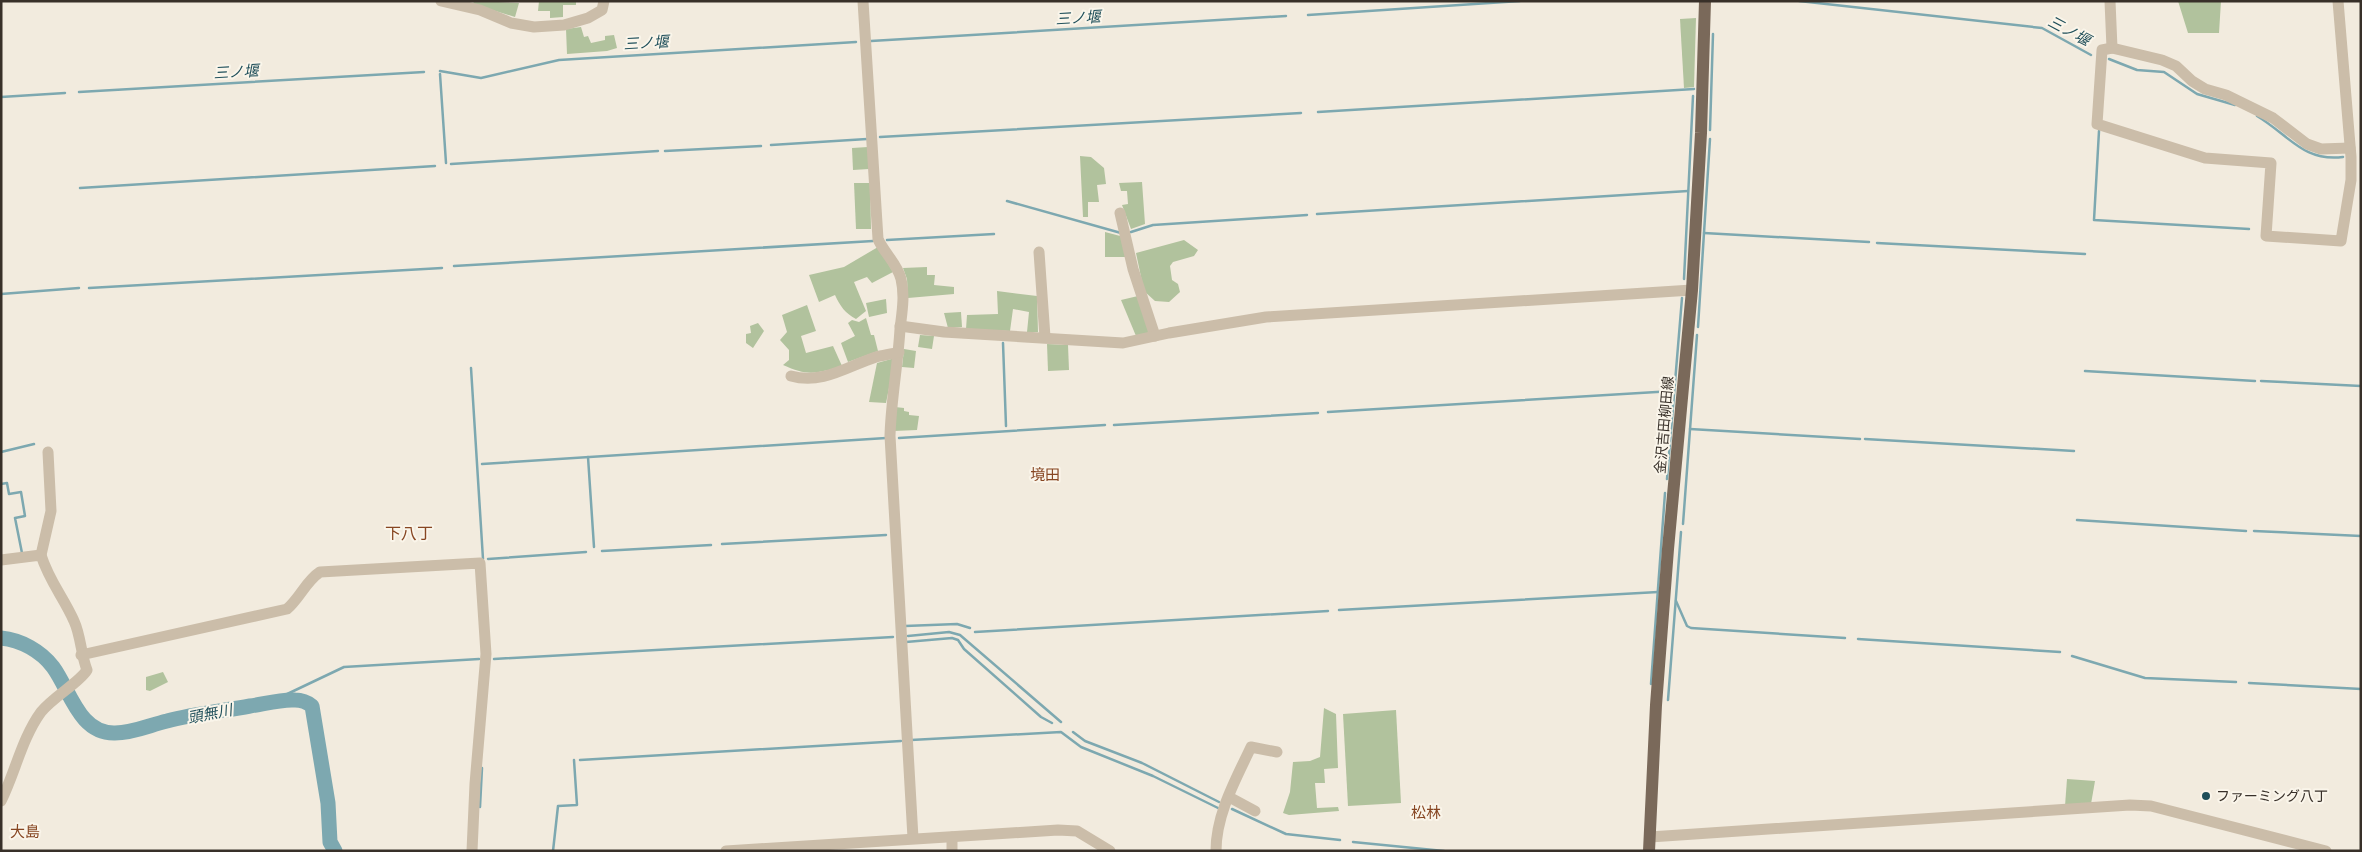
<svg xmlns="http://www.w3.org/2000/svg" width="2362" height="852" font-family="Arial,'Noto Sans JP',sans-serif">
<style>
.green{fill:#b1c29d}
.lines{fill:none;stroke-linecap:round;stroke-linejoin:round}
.stream{stroke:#7da8b0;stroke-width:2.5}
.river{stroke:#7da8b0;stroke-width:15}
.minor{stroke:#cbbda9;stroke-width:11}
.major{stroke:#7a695a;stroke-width:12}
.poi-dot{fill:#1f4f5a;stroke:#faf5ea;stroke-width:2}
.labels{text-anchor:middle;stroke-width:4;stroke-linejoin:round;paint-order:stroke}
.street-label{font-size:14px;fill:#383029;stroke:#faf5ea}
.poi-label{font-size:14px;fill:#383029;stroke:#faf5ea;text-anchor:start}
.water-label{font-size:15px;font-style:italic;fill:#1f4f5a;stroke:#faf5ea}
.neighbourhood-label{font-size:15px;fill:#874622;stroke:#faf5ea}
.quarter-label{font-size:16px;fill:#874622;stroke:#faf5ea}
</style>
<rect width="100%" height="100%" fill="#f2ebde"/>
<g class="green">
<polygon points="474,1 519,3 515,17 473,4"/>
<polygon points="539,1 576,1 576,5 563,5 563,17 550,18 550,11 538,11"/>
<polygon points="2178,1 2221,1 2219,33 2188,33"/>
<polygon points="1696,18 1694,87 1684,88 1680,19"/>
<polygon points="581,27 584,37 588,36 591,43 605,40 605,36 614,35 617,48 607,51 567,54 566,29"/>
<polygon points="868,147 869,169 853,170 852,148"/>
<polygon points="1080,156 1091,157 1104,168 1106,184 1097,185 1099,202 1088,202 1088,217 1083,217"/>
<polygon points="1142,182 1145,224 1131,229 1122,205 1128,204 1127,191 1121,191 1119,183"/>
<polygon points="854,183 870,183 871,229 856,229"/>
<polygon points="1105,232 1124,237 1126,257 1105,257"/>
<polygon points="1184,240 1198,250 1194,256 1173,262 1170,266 1172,280 1178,284 1180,292 1169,302 1155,301 1144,291 1136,253"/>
<path d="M878,247L893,272L872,283L867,277L854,282L866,311L856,319C845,313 840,306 835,295L819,302L809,275L844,267Z"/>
<polygon points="927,267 927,275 935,275 934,285 954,287 954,294 908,298 907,279 903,268"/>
<polygon points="997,291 1037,296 1038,332 1027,332 1029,312 1013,309 1010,331 966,329 967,315 998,314"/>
<polygon points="1138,296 1151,332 1136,336 1121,300"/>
<polygon points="886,299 887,313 869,317 866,303"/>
<path d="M807,305L816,331L801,336L806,353L833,346L842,366C816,374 807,376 783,365L789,360V350L780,340L787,332L782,315Z"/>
<polygon points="961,312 962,327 948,328 944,313"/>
<polygon points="866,318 871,335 874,335 878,351 848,362 841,343 855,336 848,323 852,320 859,322"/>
<polygon points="758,323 764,331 753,348 746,343 746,334 751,333 750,326"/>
<polygon points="920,335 934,336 932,349 918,347"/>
<polygon points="1047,344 1068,345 1069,370 1048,371"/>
<polygon points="904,349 916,351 914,368 902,367"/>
<polygon points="895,358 886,403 869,402 877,363"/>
<polygon points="895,407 904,408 904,411 909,412 909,415 919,416 917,430 894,431"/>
<polygon points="163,672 168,682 150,691 146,690 146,677"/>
<polygon points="1324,708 1336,714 1338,768 1324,769 1325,783 1315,783 1317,808 1338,807 1339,811 1289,815 1283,813 1290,792 1293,762 1310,761 1320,757"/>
<polygon points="1396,710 1401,803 1348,806 1343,714"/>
<polygon points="2067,779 2095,781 2091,804 2065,806"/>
</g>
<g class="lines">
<g class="stream">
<polyline points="1799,1 2042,28 2091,55"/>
<polyline points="1308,15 1520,1"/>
<polyline points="871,41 1286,16"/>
<polyline points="2109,59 2137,70 2164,72 2197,94 2235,105"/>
<polyline points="440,71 481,78 559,60 856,42"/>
<polyline points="440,74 446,163"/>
<polyline points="79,92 424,72"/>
<polyline points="1,97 65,93"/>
<polyline points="1318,112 1694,89"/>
<path d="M2257,116C2289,135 2303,162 2343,157"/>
<polyline points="1710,130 1713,34"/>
<polyline points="2099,131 2094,220 2249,229"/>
<polyline points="880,137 1301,113"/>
<polyline points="771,145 867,139"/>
<polyline points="665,151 761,146"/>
<polyline points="451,164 658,151"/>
<polyline points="80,188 435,166"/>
<polyline points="1007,201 1121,233"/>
<polyline points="1317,214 1688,191"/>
<polyline points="1131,232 1153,225 1307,215"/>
<polyline points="1704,233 1869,242"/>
<polyline points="887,240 994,234"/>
<polyline points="1877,243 2085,254"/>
<polyline points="454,266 873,241"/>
<polyline points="1684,279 1693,96"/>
<polyline points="89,288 442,268"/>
<polyline points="1,294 79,288"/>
<polyline points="1698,327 1710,139"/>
<polyline points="1003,343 1006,426"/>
<polyline points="471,368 483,559"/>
<polyline points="2085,371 2255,381"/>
<polyline points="2261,381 2361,386"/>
<polyline points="1328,412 1673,391"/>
<polyline points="1114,425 1318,413"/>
<polyline points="1690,429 1860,439"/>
<polyline points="899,438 1105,425"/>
<polyline points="1865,439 2074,451"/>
<polyline points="1,452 34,444"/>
<polyline points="588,457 594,547"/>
<polyline points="482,464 886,438"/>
<polyline points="1667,479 1682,298"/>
<polyline points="1,484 7,483 9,494 21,492 25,516 15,518 22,553"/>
<polyline points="2077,520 2246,531"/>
<polyline points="1683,524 1697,335"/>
<polyline points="2254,531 2361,536"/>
<polyline points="722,544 886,535"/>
<polyline points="602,551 711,545"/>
<polyline points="488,559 586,552"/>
<polyline points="1676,601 1687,626 1691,628 1845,638"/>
<polyline points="1339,610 1658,592"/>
<polyline points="905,626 957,624 970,628"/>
<polyline points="975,632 1328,611"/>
<polyline points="908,636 949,632 960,635 1061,722"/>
<polyline points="1858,639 2060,652"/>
<polyline points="906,642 952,638 958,640 964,649 1041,717 1052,723"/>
<polyline points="2072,656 2145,678 2236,682"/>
<polyline points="494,659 893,637"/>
<polyline points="2249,683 2361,689"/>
<polyline points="1651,684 1665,493"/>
<polyline points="1668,700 1681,532"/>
<polyline points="278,702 283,696 344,667 479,659"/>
<polyline points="1073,732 1085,741 1142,763 1219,802"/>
<polyline points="911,740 1061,732 1081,747 1153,776 1218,808"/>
<polyline points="580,760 901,741"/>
<polyline points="480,807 482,768"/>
<polyline points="1232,809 1286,834 1340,840"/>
<polyline points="1353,842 1444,851"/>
<polyline points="553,851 558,806 577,805 574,760"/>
</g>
<path class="river" d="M1,638C21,640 41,651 53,667C70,690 79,734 115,733C133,733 150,725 167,721C194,714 222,711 250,706C264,704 281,699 295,700C302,700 307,702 312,706L328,803L330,842L335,851"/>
<g class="minor">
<polyline points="441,1 480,10 511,23 534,27 564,25 588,18 602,10 604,1"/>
<path d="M863,1L878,239C884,253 897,263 901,279C905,296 902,312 900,329C898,364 891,400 890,436L913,838"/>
<polyline points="2110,1 2112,48 2102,50 2097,124 2205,158 2271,163 2266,236 2341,241 2351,180 2351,157 2338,1"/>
<polyline points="2112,48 2162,60 2176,66 2192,81 2205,89 2226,95 2273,118 2307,144 2321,149 2350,148"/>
<polyline points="1120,213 1133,269 1155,336"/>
<polyline points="1039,252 1045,337"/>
<polyline points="900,326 944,332 1123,343 1169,333 1266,317 1692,290"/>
<path d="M791,376C822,385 848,366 876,357C884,355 892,354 899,352"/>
<polyline points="41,555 51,511 48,452"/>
<path d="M1,560L41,555C49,581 64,598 74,621C81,636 81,655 87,670C79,683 54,696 41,712C22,738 15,773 1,801"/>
<path d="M81,655L287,609C300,598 306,581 320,572L480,563L486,654L475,784L472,851"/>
<polyline points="1229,797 1255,811"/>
<polyline points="1650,837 2130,805 2151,806 2326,851"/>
<polyline points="726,851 1058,830 1077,831 1110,851"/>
<polyline points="952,851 952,837"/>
<path d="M1216,851C1216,814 1236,779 1251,747L1277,752"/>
</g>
<polyline class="major" points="1649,851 1656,705 1668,549 1692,290 1701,133 1705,1"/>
</g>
<circle class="poi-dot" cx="2206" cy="796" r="5"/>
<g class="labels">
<g class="street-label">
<text transform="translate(1664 425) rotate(-85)" y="5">金沢吉田柳田線</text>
</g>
<g class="poi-label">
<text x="2216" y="801">ファーミング八丁</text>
</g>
<g class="water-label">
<text transform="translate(1078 18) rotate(-3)" y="5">三ノ堰</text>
<text transform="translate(2069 31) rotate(28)" y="5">三ノ堰</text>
<text transform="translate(646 43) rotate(-3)" y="5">三ノ堰</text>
<text transform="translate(236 72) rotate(-3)" y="5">三ノ堰</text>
<text transform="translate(210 714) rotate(-11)" y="5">頭無川</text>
</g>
<g class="neighbourhood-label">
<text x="1045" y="480">境田</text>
<text x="1426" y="818">松林</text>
<text x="25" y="837">大島</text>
</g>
<g class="quarter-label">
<text x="409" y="539">下八丁</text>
</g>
</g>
<rect width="2362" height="852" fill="none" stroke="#383029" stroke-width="5"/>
</svg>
